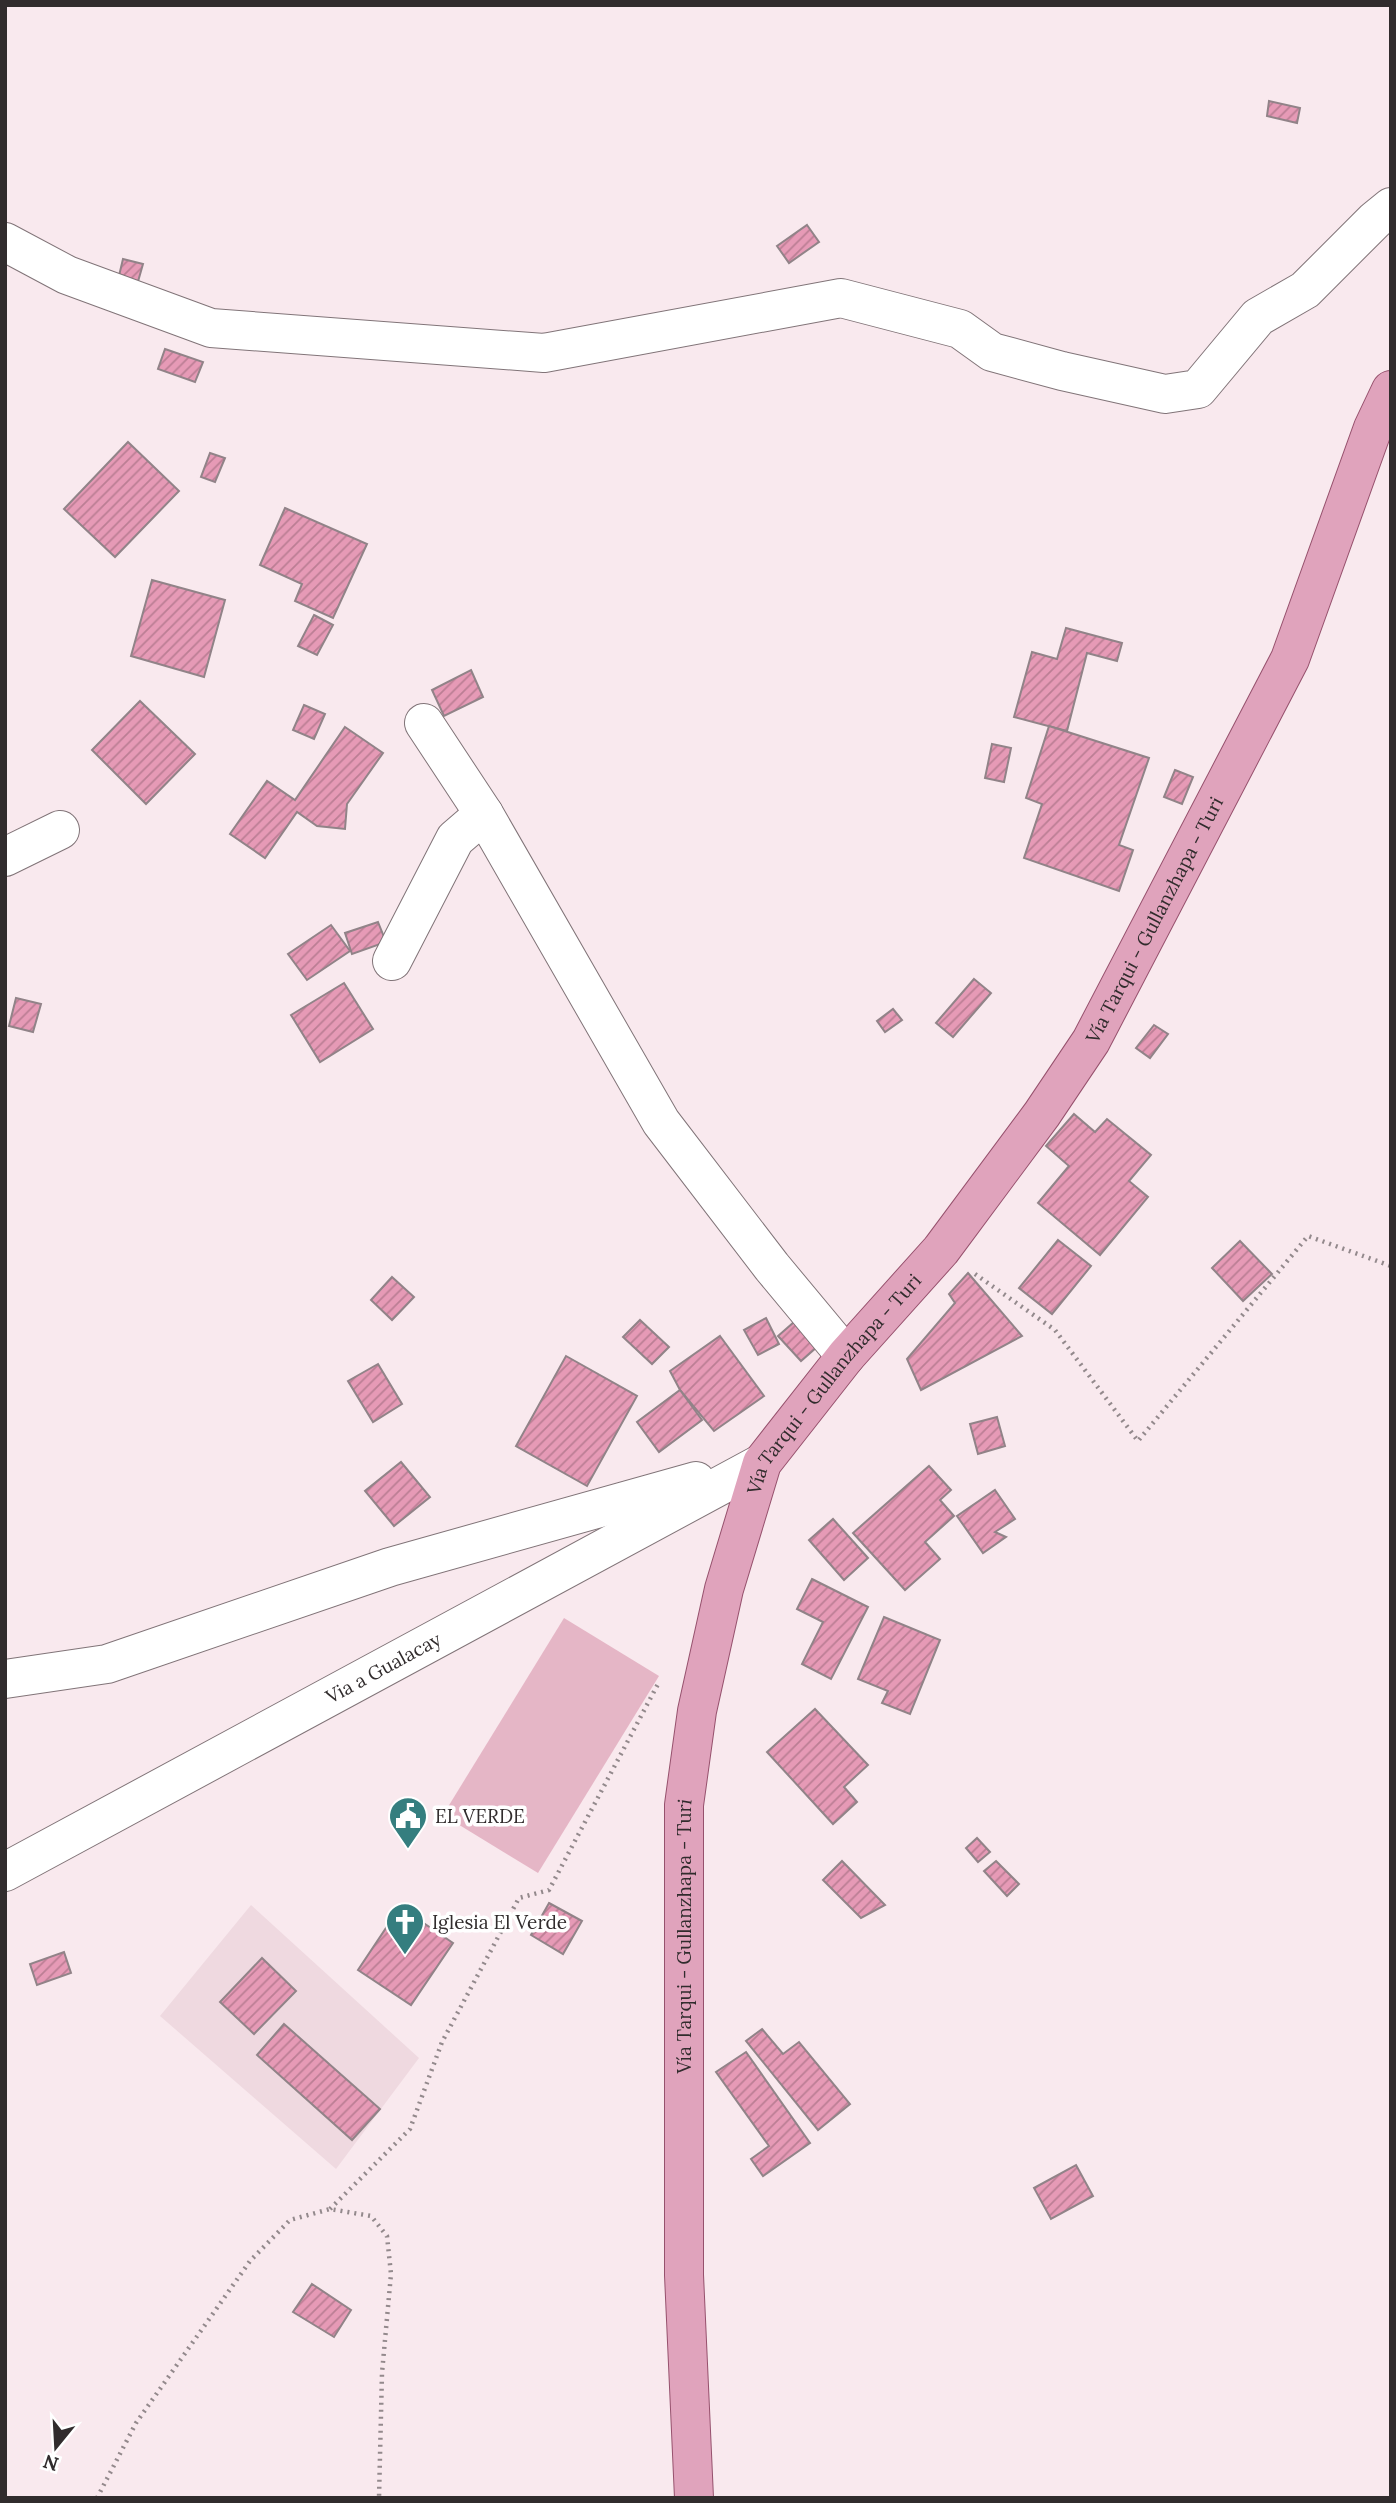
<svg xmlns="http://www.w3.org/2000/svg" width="1396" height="2503" font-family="Lora,serif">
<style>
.built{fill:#efd9e0}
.park{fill:#e5b6c6}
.building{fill:url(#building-hatch);stroke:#918388;stroke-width:2}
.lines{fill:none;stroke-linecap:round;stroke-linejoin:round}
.minor-casing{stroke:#817478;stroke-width:40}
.major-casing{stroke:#96516d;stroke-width:40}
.path{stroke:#93898c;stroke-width:4.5;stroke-dasharray:2 5;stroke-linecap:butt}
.minor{stroke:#fff;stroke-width:38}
.major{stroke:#e0a3bc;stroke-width:38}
.labels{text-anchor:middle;stroke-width:7;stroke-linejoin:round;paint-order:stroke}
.street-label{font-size:19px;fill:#312c2d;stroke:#fff}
.poi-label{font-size:19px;fill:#312c2d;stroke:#fff;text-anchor:start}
</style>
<defs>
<pattern id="building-hatch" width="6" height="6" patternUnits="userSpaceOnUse" patternTransform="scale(1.75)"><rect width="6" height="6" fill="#e69ab6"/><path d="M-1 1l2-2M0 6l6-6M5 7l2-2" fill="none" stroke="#bb7e94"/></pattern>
</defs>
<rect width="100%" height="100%" fill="#f9e9ee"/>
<polygon class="built" points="251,1905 419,2058 336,2169 160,2016"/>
<polygon class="park" points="564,1618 659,1676 538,1873 443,1815"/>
<g class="building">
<polygon points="1269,101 1300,108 1297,123 1267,116"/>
<polygon points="807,225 819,242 789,263 777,246"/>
<polygon points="123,259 143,264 137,285 118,280"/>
<polygon points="165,349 203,362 195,382 158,369"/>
<polygon points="128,442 179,491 115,557 64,509"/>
<polygon points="210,453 225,458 215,482 201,477"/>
<polygon points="285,508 367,544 333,618 295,601 302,584 260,565"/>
<polygon points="152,580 225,600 204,677 131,656"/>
<polygon points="314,615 333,625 317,655 298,646"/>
<polygon points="1066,628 1122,643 1117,661 1087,653 1067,731 1014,717 1032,652 1057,659"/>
<polygon points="471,670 483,697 444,716 432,690"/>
<polygon points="140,701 195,754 146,804 92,750"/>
<polygon points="304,705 325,714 314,739 293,730"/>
<polygon points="1049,726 1149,758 1119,845 1133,850 1119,891 1024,858 1042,804 1026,798"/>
<polygon points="345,727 383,753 347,804 345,829 317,826 297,812 265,858 230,834 267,781 295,800"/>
<polygon points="992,744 1011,748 1004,782 985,778"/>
<polygon points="1175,770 1193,777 1182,804 1164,797"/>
<polygon points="378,922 386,942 352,954 345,933"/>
<polygon points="331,925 350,951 307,980 288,954"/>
<polygon points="974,979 991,993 953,1037 936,1023"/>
<polygon points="344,983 373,1029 320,1062 291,1015"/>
<polygon points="16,998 41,1004 33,1032 9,1026"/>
<polygon points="893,1009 902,1020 885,1032 877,1021"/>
<polygon points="1154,1025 1168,1034 1150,1058 1136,1048"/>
<polygon points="1074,1114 1095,1132 1107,1119 1151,1155 1129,1181 1148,1197 1100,1255 1038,1203 1069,1166 1046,1146"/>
<polygon points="1058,1240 1091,1266 1052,1314 1019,1288"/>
<polygon points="1240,1241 1272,1274 1243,1301 1212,1268"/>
<polygon points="968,1273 1022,1336 921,1390 907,1359 955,1303 949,1294"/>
<polygon points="392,1277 414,1297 392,1320 371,1300"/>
<polygon points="802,1315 825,1340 801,1361 778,1336"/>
<polygon points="766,1318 779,1344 758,1355 744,1330"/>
<polygon points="640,1320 669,1347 652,1364 623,1337"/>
<polygon points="720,1336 764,1396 714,1431 680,1390 670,1371"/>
<polygon points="566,1356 637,1396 587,1486 516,1446"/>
<polygon points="378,1364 402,1404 373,1422 348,1381"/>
<polygon points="680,1390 702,1420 659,1452 637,1422"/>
<polygon points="997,1417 1005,1446 978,1454 970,1424"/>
<polygon points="401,1462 430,1497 394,1526 365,1491"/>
<polygon points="929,1466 951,1490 940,1500 954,1516 925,1542 940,1559 905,1590 853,1533"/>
<polygon points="995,1490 1015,1519 995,1532 1006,1537 983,1553 957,1516"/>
<polygon points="833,1519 868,1558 844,1580 809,1540"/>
<polygon points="812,1579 868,1607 831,1679 802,1664 823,1622 797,1609"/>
<polygon points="884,1617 940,1640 910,1714 882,1703 888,1691 858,1679"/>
<polygon points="815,1709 868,1765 844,1787 857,1802 833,1824 767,1752"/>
<polygon points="977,1838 990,1852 978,1862 966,1848"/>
<polygon points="842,1861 885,1905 861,1918 823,1880"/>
<polygon points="996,1861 1019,1884 1007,1896 984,1871"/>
<polygon points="549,1903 582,1921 563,1954 531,1935"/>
<polygon points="400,1907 453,1943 411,2005 358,1970"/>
<polygon points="64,1952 71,1973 37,1985 30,1964"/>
<polygon points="262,1958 296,1991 254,2034 220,2002"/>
<polygon points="284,2024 380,2109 352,2140 257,2055"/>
<polygon points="762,2029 783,2054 799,2042 850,2104 818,2130 746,2041"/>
<polygon points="746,2052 810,2143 763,2176 751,2159 769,2146 716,2072"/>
<polygon points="1076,2165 1093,2196 1051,2219 1034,2188"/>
<polygon points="312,2284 351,2310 334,2337 293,2312"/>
</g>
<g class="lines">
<defs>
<g id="minor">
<polyline points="5,242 67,275 211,328 544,353 841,298 960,329 992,352 1062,371 1165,394 1198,389 1258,317 1305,290 1375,220 1391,207"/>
<polyline points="424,723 484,814 661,1122 772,1267 846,1356"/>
<polyline points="5,857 60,830"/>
<polyline points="392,961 455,839 484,814"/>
<polyline points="5,1679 107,1664 390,1567 696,1481"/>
<path id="s1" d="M5,1872L762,1463"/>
</g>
<g id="major">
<path id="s2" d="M694,2498L684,2275V1805L697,1711L724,1589L762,1463L846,1356L941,1250L1042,1114L1091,1041L1290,659L1373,428L1391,390"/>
</g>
</defs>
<use href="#minor" class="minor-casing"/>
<use href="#major" class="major-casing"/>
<g class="path">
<polyline points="975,1274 1055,1330 1138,1441 1308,1236 1391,1266"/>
<polyline points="330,2209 410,2129 442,2042 519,1898 549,1890 658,1684"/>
<polyline points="97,2498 136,2423 250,2261 290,2220 330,2209 371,2216 387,2236 391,2274 382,2373 379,2498"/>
</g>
<use href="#minor" class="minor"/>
<use href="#major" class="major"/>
</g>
<defs>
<symbol id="civic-pin" viewBox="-11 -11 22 30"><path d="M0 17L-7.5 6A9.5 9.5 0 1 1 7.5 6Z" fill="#357e7f" stroke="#fff"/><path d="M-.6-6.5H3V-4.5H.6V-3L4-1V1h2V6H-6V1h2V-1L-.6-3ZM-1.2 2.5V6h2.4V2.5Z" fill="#fff"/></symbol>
<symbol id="church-pin" viewBox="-11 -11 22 30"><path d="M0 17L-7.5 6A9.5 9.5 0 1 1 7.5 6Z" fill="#357e7f" stroke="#fff"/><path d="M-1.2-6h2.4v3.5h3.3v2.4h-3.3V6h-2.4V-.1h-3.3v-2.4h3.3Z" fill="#fff"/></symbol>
</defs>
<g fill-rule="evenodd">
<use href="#civic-pin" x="386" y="1794" width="44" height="60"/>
<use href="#church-pin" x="383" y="1900" width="44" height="60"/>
</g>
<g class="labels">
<g class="street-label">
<text dy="7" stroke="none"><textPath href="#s2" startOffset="1717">Vía Tarqui - Gullanzhapa - Turi</textPath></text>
<text dy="7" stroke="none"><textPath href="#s2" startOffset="1150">Vía Tarqui - Gullanzhapa - Turi</textPath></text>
<text dy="7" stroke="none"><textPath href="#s1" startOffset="430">Via a Gualacay</textPath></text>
<text dy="7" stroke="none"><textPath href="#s2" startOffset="562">Vía Tarqui - Gullanzhapa - Turi</textPath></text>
</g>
<g class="poi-label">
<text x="435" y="1823">EL VERDE</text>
<text x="432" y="1929">Iglesia El Verde</text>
</g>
</g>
<rect width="1396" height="2503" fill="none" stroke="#312c2d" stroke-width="14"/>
<g transform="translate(56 2447) rotate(198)" stroke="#ffffff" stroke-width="5" paint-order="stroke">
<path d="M0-5L12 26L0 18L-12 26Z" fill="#312c2d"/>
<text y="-10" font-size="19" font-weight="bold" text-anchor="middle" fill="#312c2d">N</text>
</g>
</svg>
